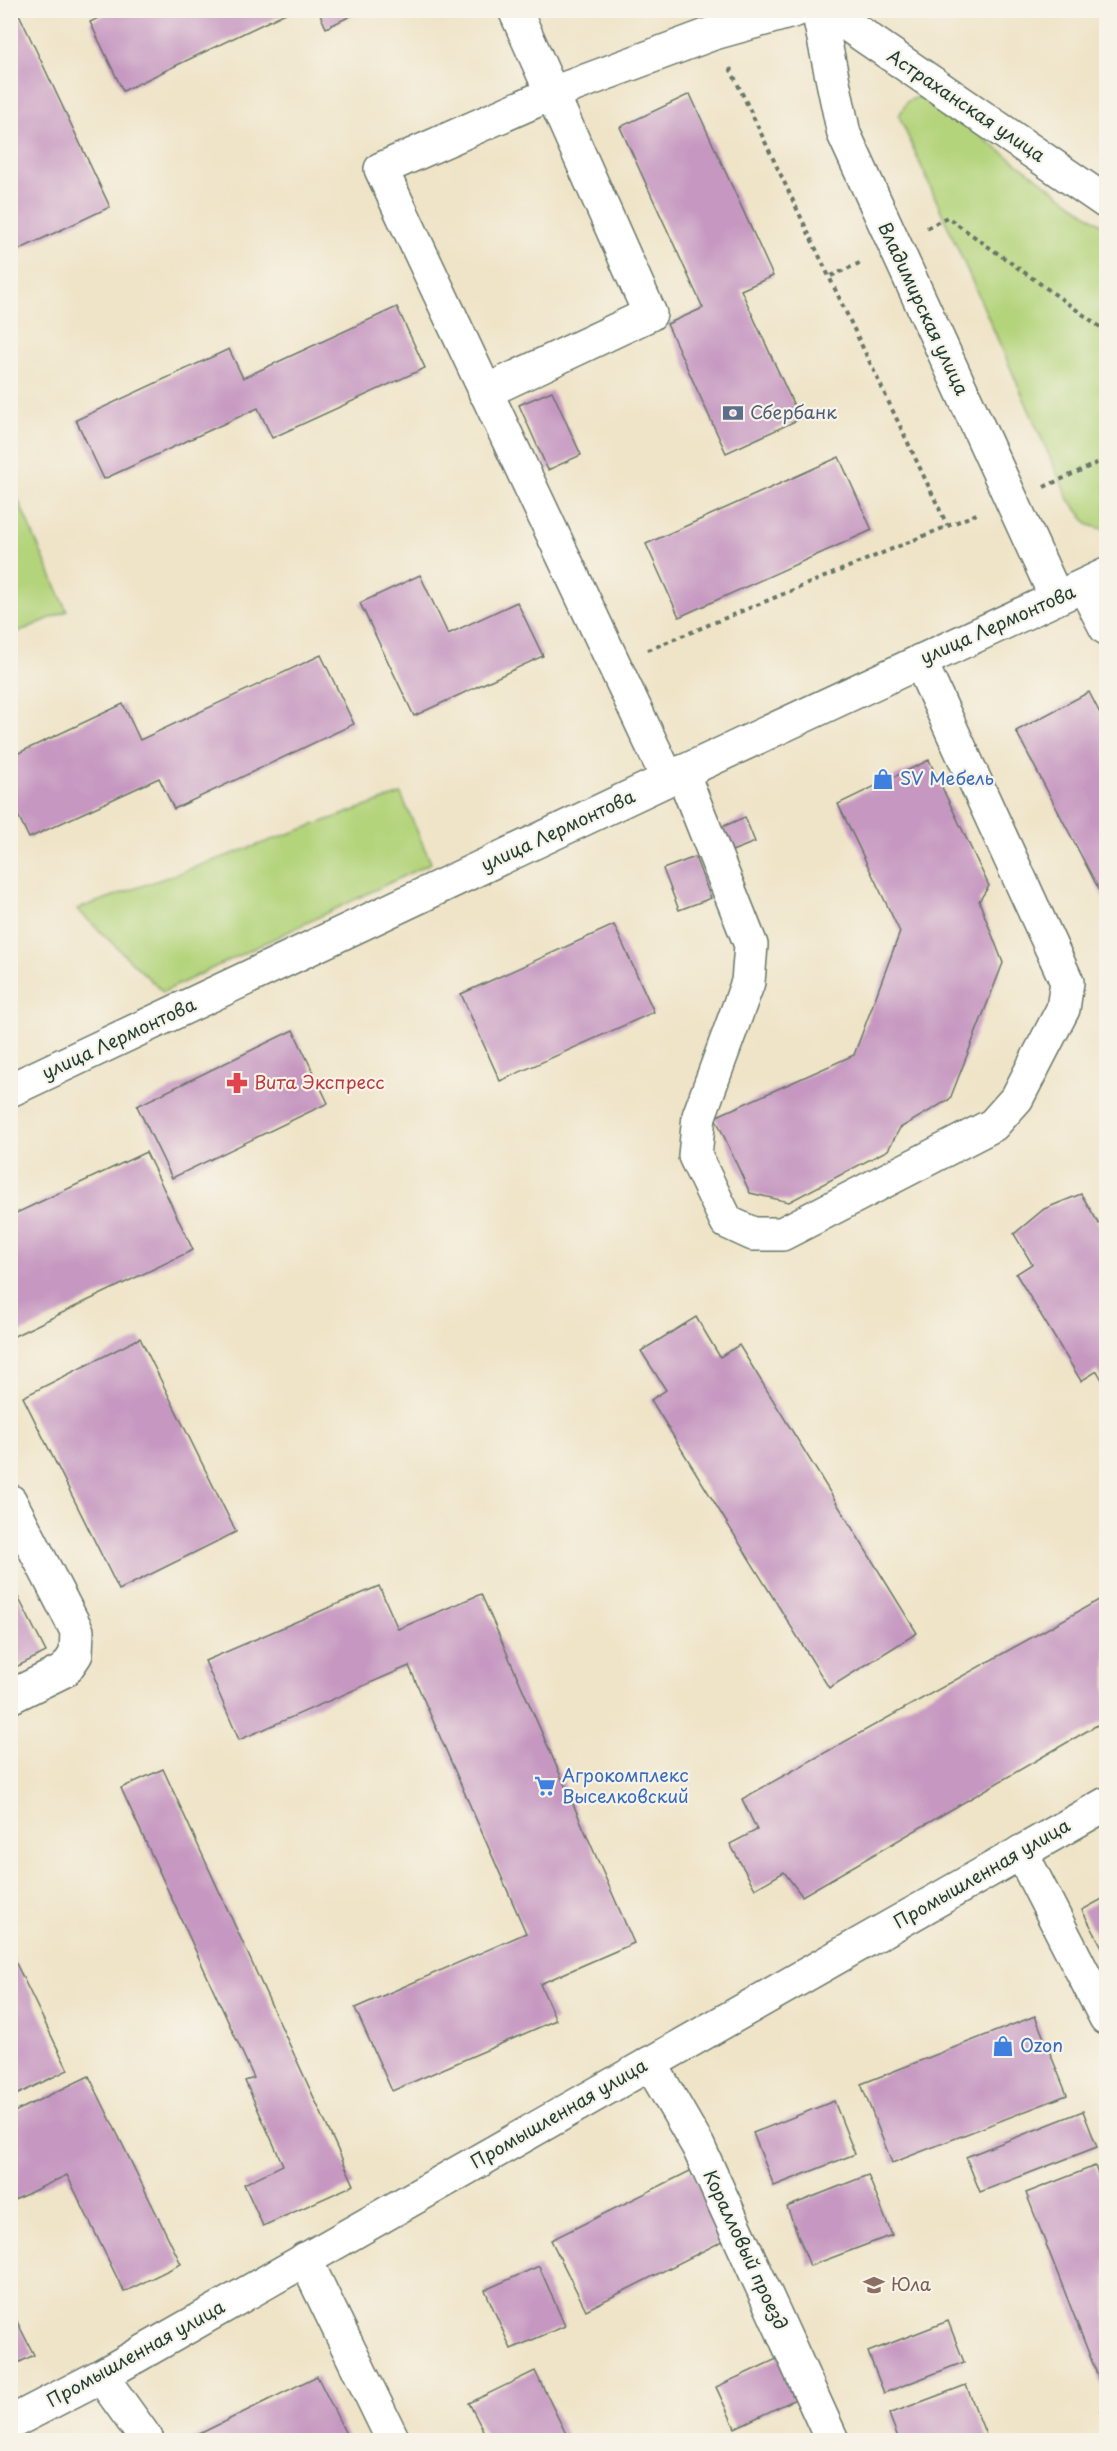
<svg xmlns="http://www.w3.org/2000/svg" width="1117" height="2451" font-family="'Playpen Sans',sans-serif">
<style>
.green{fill:#b4d47c;stroke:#6a8858;stroke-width:1.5}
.building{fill:#c698c1}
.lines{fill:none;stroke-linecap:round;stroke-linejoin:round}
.minor-casing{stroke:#687768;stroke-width:36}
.path{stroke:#687768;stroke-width:4;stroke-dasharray:4.5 4.5;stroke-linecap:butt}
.minor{stroke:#fff;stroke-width:33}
.labels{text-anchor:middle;stroke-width:4.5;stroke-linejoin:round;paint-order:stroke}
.street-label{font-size:18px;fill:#1f3d34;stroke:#f7f3e8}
.service-label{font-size:18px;fill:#4e5e75;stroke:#f7f3e8;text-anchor:start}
.shop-label{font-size:18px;fill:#366cbe;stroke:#f7f3e8;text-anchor:start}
.health-label{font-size:18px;fill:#be3a42;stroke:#f7f3e8;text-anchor:start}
.education-label{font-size:18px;fill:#785e54;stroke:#f7f3e8;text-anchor:start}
</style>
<rect width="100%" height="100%" fill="#f7f3e8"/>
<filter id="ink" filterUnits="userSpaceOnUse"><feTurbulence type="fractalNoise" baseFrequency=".0167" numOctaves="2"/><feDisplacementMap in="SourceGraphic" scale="12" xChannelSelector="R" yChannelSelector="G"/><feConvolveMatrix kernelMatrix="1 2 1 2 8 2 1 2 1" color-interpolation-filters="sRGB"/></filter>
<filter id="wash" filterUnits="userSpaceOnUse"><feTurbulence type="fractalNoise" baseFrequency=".008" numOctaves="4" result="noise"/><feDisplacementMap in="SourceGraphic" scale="24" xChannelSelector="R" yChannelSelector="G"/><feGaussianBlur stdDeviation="1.35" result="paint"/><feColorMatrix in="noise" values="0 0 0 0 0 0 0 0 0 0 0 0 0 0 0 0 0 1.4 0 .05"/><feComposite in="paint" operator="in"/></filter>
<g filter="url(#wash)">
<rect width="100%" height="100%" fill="#efe4c8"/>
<g class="green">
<polygon points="924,95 1106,228 1106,530 1089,525 1068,498 899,116 907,101"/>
<polygon points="10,482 67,611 11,635 10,635"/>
<polygon points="401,794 431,863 163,992 77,909"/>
</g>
<g id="blocks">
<g class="building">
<polygon points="10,10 23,10 18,12 110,207 14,252 10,245"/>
<polygon points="114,10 292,10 123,91 90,22"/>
<polygon points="318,10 363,10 326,28"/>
<polygon points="690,94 773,276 741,290 800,419 726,453 667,324 703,308 620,127"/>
<polygon points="397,307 425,368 272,438 258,408 104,479 76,420 229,349 243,378"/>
<polygon points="552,391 581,455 548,470 519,405"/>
<polygon points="839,457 872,530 679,617 646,544"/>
<polygon points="420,575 448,634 517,602 543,656 414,716 360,603"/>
<polygon points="321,655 354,724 174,809 159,778 29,838 10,798 10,757 123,704 140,740"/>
<polygon points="1089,692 1106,725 1106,903 1016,731"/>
<polygon points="929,760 989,886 979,901 1003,963 950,1099 900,1128 888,1150 789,1202 750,1193 715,1117 854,1055 900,932 838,804"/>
<polygon points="745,817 755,842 732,851 722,827"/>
<polygon points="695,857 711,898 679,910 663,869"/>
<polygon points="614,925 654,1012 500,1081 461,994"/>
<polygon points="293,1030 328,1103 172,1178 137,1106"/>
<polygon points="146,1152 193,1250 10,1338 10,1216"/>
<polygon points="1081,1194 1099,1224 1106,1219 1106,1387 1097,1371 1081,1381 1016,1274 1032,1264 1014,1234 1044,1209"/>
<polygon points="696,1317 720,1357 739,1345 917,1633 829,1688 651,1400 666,1390 641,1351"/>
<polygon points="140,1338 236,1532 119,1590 23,1397"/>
<polygon points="10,1581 46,1652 10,1670"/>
<polygon points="379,1586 398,1629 481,1594 634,1943 540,1984 556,2020 392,2091 355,2008 526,1933 409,1666 239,1740 205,1661"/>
<polygon points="1106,1596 1106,1720 802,1896 784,1872 755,1889 730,1844 757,1830 742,1799"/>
<polygon points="163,1769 354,2185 263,2226 244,2184 283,2165 245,2081 254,2078 121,1788"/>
<polygon points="1106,1897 1106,1945 1102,1947 1082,1910"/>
<polygon points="10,1951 68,2070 10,2098"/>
<polygon points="1035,2016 1067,2095 892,2163 861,2084"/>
<polygon points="89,2076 181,2264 124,2292 67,2175 10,2202 10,2114"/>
<polygon points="834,2101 855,2154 774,2186 753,2133"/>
<polygon points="1083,2111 1097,2147 980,2192 966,2157"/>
<polygon points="1095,2166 1106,2196 1106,2397 1026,2193"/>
<polygon points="692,2170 727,2239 586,2310 551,2240"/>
<polygon points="868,2175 892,2235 810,2266 787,2207"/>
<polygon points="539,2266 565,2326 511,2349 485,2290"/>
<polygon points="10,2308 34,2355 10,2367"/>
<polygon points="948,2321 964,2362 884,2393 868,2352"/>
<polygon points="781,2357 800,2397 735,2428 716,2387"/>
<polygon points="535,2371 569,2440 488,2440 469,2403"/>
<polygon points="317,2376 349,2440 187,2440"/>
<polygon points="966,2385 988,2440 899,2440 889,2414"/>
<polygon points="1106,2409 1106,2428 1100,2411"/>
</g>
</g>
</g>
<g filter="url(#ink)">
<use href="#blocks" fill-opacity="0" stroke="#687768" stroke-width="1.5"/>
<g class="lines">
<defs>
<g id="minor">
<polyline points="818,10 844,134 1056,597"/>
<polyline points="826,10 1106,202"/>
<polyline points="485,392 650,314 515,10"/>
<polyline points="1084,586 1106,628"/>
<polyline points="682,772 751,945 748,982 699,1116 695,1156 727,1222 753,1234 782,1234 993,1125 1017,1098 1063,1009 1067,982 920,661"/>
<polyline points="668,779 381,169 553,93 714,33 796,10"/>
<polyline points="10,1090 668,779 1106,575"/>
<polyline points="10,1501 77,1631 76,1654 65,1670 10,1697"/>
<polyline points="1021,1852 1106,2018"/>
<polyline points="650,2063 698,2146 832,2440"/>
<polyline points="305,2259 393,2440"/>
<polyline points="101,2376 147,2440"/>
<polyline points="10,2423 101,2376 1106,1804"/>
</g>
</defs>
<use href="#minor" class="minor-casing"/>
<g class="path">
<polyline points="730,68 947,525"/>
<polyline points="927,228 947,217 1106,331"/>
<polyline points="831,276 862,262"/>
<polyline points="1044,487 1106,459"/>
<polyline points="648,650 979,513"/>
</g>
<use href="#minor" class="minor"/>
</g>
</g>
<defs>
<symbol id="bank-bare" viewBox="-9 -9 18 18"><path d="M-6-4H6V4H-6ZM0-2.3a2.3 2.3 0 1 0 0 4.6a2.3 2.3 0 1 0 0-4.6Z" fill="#5c6f8a" stroke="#f7f3e8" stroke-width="2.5" paint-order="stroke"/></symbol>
<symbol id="shop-bare" viewBox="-9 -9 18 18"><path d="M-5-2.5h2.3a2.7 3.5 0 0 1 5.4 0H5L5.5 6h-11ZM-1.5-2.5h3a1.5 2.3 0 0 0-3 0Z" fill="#3f7fe0" stroke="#f7f3e8" stroke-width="2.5" paint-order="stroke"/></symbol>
<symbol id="pharmacy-bare" viewBox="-9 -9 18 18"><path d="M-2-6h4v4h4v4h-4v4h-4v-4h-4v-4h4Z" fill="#e0444e" stroke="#f7f3e8" stroke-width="2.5" paint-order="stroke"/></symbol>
<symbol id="supermarket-bare" viewBox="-9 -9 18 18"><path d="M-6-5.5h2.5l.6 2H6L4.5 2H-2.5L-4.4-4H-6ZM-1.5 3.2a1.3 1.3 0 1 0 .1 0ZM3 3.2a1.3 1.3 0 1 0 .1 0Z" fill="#3f7fe0" stroke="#f7f3e8" stroke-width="2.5" paint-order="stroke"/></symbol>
<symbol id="school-bare" viewBox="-9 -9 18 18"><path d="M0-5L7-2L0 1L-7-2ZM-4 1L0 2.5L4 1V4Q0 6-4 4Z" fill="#8d6e63" stroke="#f7f3e8" stroke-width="2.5" paint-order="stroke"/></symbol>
</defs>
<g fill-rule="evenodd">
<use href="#bank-bare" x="718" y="398" width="30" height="30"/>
<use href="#shop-bare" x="868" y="764" width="30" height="30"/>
<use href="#pharmacy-bare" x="222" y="1068" width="30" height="30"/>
<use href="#supermarket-bare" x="530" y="1771" width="30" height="30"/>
<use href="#shop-bare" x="988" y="2031" width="30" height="30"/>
<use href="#school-bare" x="859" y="2270" width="30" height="30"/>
</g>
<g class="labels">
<g class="street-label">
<text transform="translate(966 106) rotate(34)" y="6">Астраханская улица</text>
<text transform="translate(923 309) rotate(65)" y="6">Владимирская улица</text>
<text transform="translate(998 625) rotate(-24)" y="6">улица Лермонтова</text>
<text transform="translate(558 831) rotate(-25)" y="6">улица Лермонтова</text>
<text transform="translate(119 1039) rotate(-25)" y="6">улица Лермонтова</text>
<text transform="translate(982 1874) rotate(-30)" y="6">Промышленная улица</text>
<text transform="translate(559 2114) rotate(-30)" y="6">Промышленная улица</text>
<text transform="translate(745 2250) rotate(65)" y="6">Коралловый проезд</text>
<text transform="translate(136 2354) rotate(-29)" y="6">Промышленная улица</text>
</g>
<g class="service-label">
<text x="750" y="419">Сбербанк</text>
</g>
<g class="shop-label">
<text x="900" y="785">SV Мебель</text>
<text x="562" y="1782">Агрокомплекс<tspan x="562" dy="21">Выселковский</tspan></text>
<text x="1020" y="2052">Ozon</text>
</g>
<g class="health-label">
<text x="254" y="1089">Вита Экспресс</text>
</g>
<g class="education-label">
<text x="891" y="2291">Юла</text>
</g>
</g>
<rect width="1117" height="2451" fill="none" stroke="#f7f3e8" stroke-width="36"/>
</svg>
